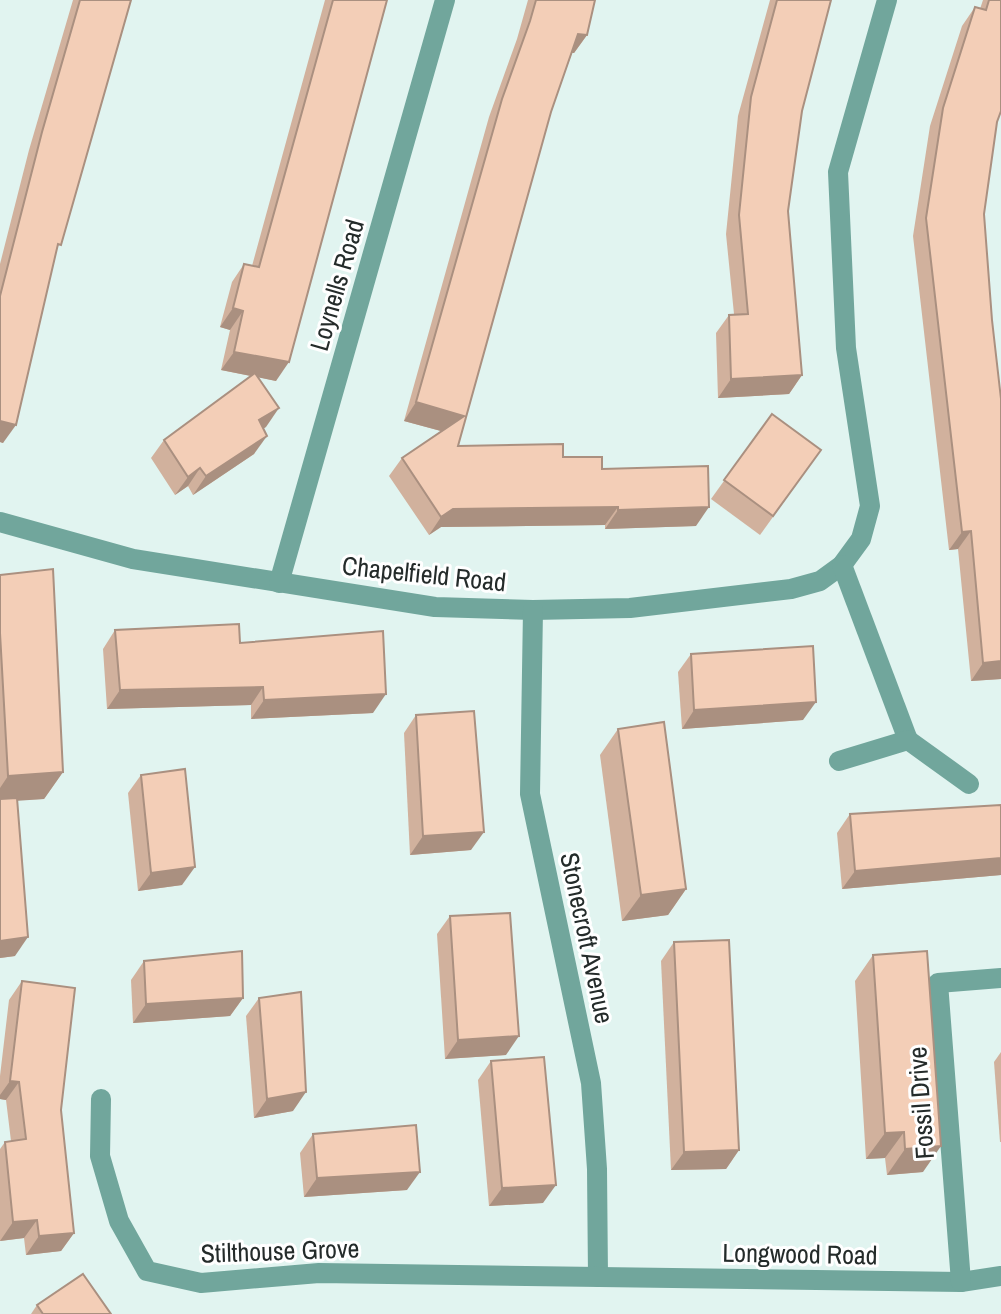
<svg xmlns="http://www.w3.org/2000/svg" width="1001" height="1314" font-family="'Archivo Narrow',sans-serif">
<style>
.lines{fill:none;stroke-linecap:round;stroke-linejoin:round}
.street{stroke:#71a69c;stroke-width:20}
.wall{fill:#d1b19d}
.shaded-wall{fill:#aa9080}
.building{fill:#f3ceb7;stroke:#aa9080;stroke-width:2}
.labels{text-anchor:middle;stroke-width:6;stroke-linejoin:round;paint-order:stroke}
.street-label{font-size:26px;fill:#242b2a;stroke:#fff}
</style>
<rect width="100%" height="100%" fill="#e1f4f0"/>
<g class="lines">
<g class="street">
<polyline points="0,522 133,559 435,607 533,610 630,608 791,589 820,581 842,565 861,539 870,506 846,348 838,172 887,0"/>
<polyline points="842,565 908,740"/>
<polyline points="279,583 445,0"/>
<polyline points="533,610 530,794 591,1083 597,1169 598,1277"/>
<polyline points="839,761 908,740 969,784"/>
<polyline points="101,1099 100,1156 119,1221 147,1271 201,1283 319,1273 961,1282 1001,1276"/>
<polyline points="961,1282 938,983 1001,978"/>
</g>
</g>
<g class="wall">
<polygon points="73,0 131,0 56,253 3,443 0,442 0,264 29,150"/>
<polygon points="325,0 387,0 276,381 258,377 266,427 263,428 254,454 193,495 188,486 175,495 151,458 164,440 251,376 221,370 230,330 220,327 232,282 244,264 252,266"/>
<polygon points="528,0 595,0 587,35 574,53 572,53 551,112 458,446 563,457 602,469 696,526 605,529 605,525 441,527 429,535 389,476 402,458 441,431 404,421 489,117 517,39"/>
<polygon points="770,0 831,0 802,111 788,211 802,375 789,394 718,398 716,333 729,315 734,314 726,234 738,116"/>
<polygon points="983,0 1001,0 997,122 984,214 1001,679 971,681 958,549 949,550 913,236 930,126 962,26 975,7 980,9"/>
<polygon points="772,414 821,450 760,535 711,499"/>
<polygon points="0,575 63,772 44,799 17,800 15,956 0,958"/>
<polygon points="115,630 240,643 373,713 251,719 251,705 107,709 103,649"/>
<polygon points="691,654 803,720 682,729 678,672"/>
<polygon points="416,715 471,850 410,855 404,733"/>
<polygon points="618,729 686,889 668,915 622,921 600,755"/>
<polygon points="141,775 182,885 138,891 128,793"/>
<polygon points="1001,805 1001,875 842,889 837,833 850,814"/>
<polygon points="450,916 506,1055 445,1059 437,934"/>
<polygon points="674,942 739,1150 726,1169 671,1170 661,961"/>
<polygon points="873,955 923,1172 887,1175 885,1158 866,1159 855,981"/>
<polygon points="144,961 243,998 230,1016 133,1023 131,980"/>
<polygon points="22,981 61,1110 74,1233 61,1251 26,1255 24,1238 0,1241 0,1149 5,1142 11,1141 6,1100 0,1099 0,1076 9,1000"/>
<polygon points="259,998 293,1111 254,1118 246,1016"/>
<polygon points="1001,1052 1001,1142 1000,1142 994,1062"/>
<polygon points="491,1061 543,1203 489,1206 478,1080"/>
<polygon points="313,1134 407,1190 304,1197 300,1153"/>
<polygon points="37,1305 111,1314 31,1314"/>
</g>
<g class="shaded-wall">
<polygon points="578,34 587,35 574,53 566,52"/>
<polygon points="233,308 243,311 230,330 220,327"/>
<polygon points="234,352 289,362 276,381 221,370"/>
<polygon points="802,375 789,394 718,398 731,379"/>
<polygon points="416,402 464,416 452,434 404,421"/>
<polygon points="279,408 266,427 246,439 259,420"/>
<polygon points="0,421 16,425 3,443 0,442"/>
<polygon points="267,436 254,454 193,495 206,476"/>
<polygon points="200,468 188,486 175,495 188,477"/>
<polygon points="618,507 605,525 441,527 429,535 441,517 453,509"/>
<polygon points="709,507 696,526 605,529 618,510"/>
<polygon points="971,531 958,549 949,550 962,532"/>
<polygon points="1001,661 1001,679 971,681 983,663"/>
<polygon points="263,687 251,705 107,709 120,690"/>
<polygon points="386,694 373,713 251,719 264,700"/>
<polygon points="816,702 803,720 682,729 694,710"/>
<polygon points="63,772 44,799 0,802 0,788 8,776"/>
<polygon points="484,832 471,850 410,855 423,836"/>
<polygon points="1001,858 1001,875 842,889 855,871"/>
<polygon points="195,867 182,885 138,891 151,873"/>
<polygon points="686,889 668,915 622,921 641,895"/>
<polygon points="28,937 15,956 0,958 0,941"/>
<polygon points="243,998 230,1016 133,1023 146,1004"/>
<polygon points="519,1036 506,1055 445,1059 458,1040"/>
<polygon points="10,1081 19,1082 6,1100 0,1099 0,1095"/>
<polygon points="306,1092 293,1111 254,1118 267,1099"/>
<polygon points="904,1132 885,1158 866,1159 885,1133"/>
<polygon points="941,1146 923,1172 887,1175 905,1149"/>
<polygon points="739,1150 726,1169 671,1170 684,1152"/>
<polygon points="420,1172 407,1190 304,1197 317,1178"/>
<polygon points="556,1185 543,1203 489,1206 502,1188"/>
<polygon points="37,1220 24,1238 0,1241 13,1222"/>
<polygon points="74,1233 61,1251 26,1255 39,1236"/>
</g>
<g class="building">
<polygon points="80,0 131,0 61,245 58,244 16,425 0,421 0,296 42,132"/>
<polygon points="333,0 387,0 289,362 234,352 243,311 233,308 244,264 259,267"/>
<polygon points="536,0 595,0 587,35 578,34 551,112 458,446 563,444 563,457 602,457 602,469 708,466 709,507 618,510 618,507 453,509 441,517 402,458 464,416 416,402 502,99 530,21"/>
<polygon points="777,0 831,0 802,111 788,211 802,375 731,379 729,315 748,314 739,215 751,97"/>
<polygon points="989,0 1001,0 1001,111 997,122 984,214 992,320 1001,399 1001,661 983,663 971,531 962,532 926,218 943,108 975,7 986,10"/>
<polygon points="255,373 279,408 259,420 267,436 206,476 200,468 188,477 164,440"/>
<polygon points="772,414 821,450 773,516 724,480"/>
<polygon points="53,569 63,772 8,776 0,633 0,575"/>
<polygon points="239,624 240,643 383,631 386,694 264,700 263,687 120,690 115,630"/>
<polygon points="813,646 816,702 694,710 691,654"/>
<polygon points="474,711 484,832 423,836 416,715"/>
<polygon points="664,722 686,889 641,895 618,729"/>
<polygon points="185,769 195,867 151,873 141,775"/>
<polygon points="17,798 28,937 0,941 0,799"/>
<polygon points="1001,805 1001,858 855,871 850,814"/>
<polygon points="510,913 519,1036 458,1040 450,916"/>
<polygon points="729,940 739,1150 684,1152 674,942"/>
<polygon points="242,951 243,998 146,1004 144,961"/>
<polygon points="927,951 941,1146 905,1149 904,1132 885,1133 873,955"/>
<polygon points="22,981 75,988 61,1110 74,1233 39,1236 37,1220 13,1222 5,1142 26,1139 19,1082 10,1081"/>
<polygon points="301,992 306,1092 267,1099 259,998"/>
<polygon points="544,1057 556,1185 502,1188 491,1061"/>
<polygon points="416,1125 420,1172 317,1178 313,1134"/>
<polygon points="83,1274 111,1314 43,1314 37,1305"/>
</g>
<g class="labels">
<g class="street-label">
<text transform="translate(337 285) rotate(-74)" y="9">Loynells Road</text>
<text transform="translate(424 574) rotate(6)" y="9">Chapelfield Road</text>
<text transform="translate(587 938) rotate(78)" y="9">Stonecroft Avenue</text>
<text transform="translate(921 1103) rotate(-94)" y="9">Fossil Drive</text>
<text transform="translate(280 1251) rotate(-2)" y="9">Stilthouse Grove</text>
<text transform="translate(800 1254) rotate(1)" y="9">Longwood Road</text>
</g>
</g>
</svg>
